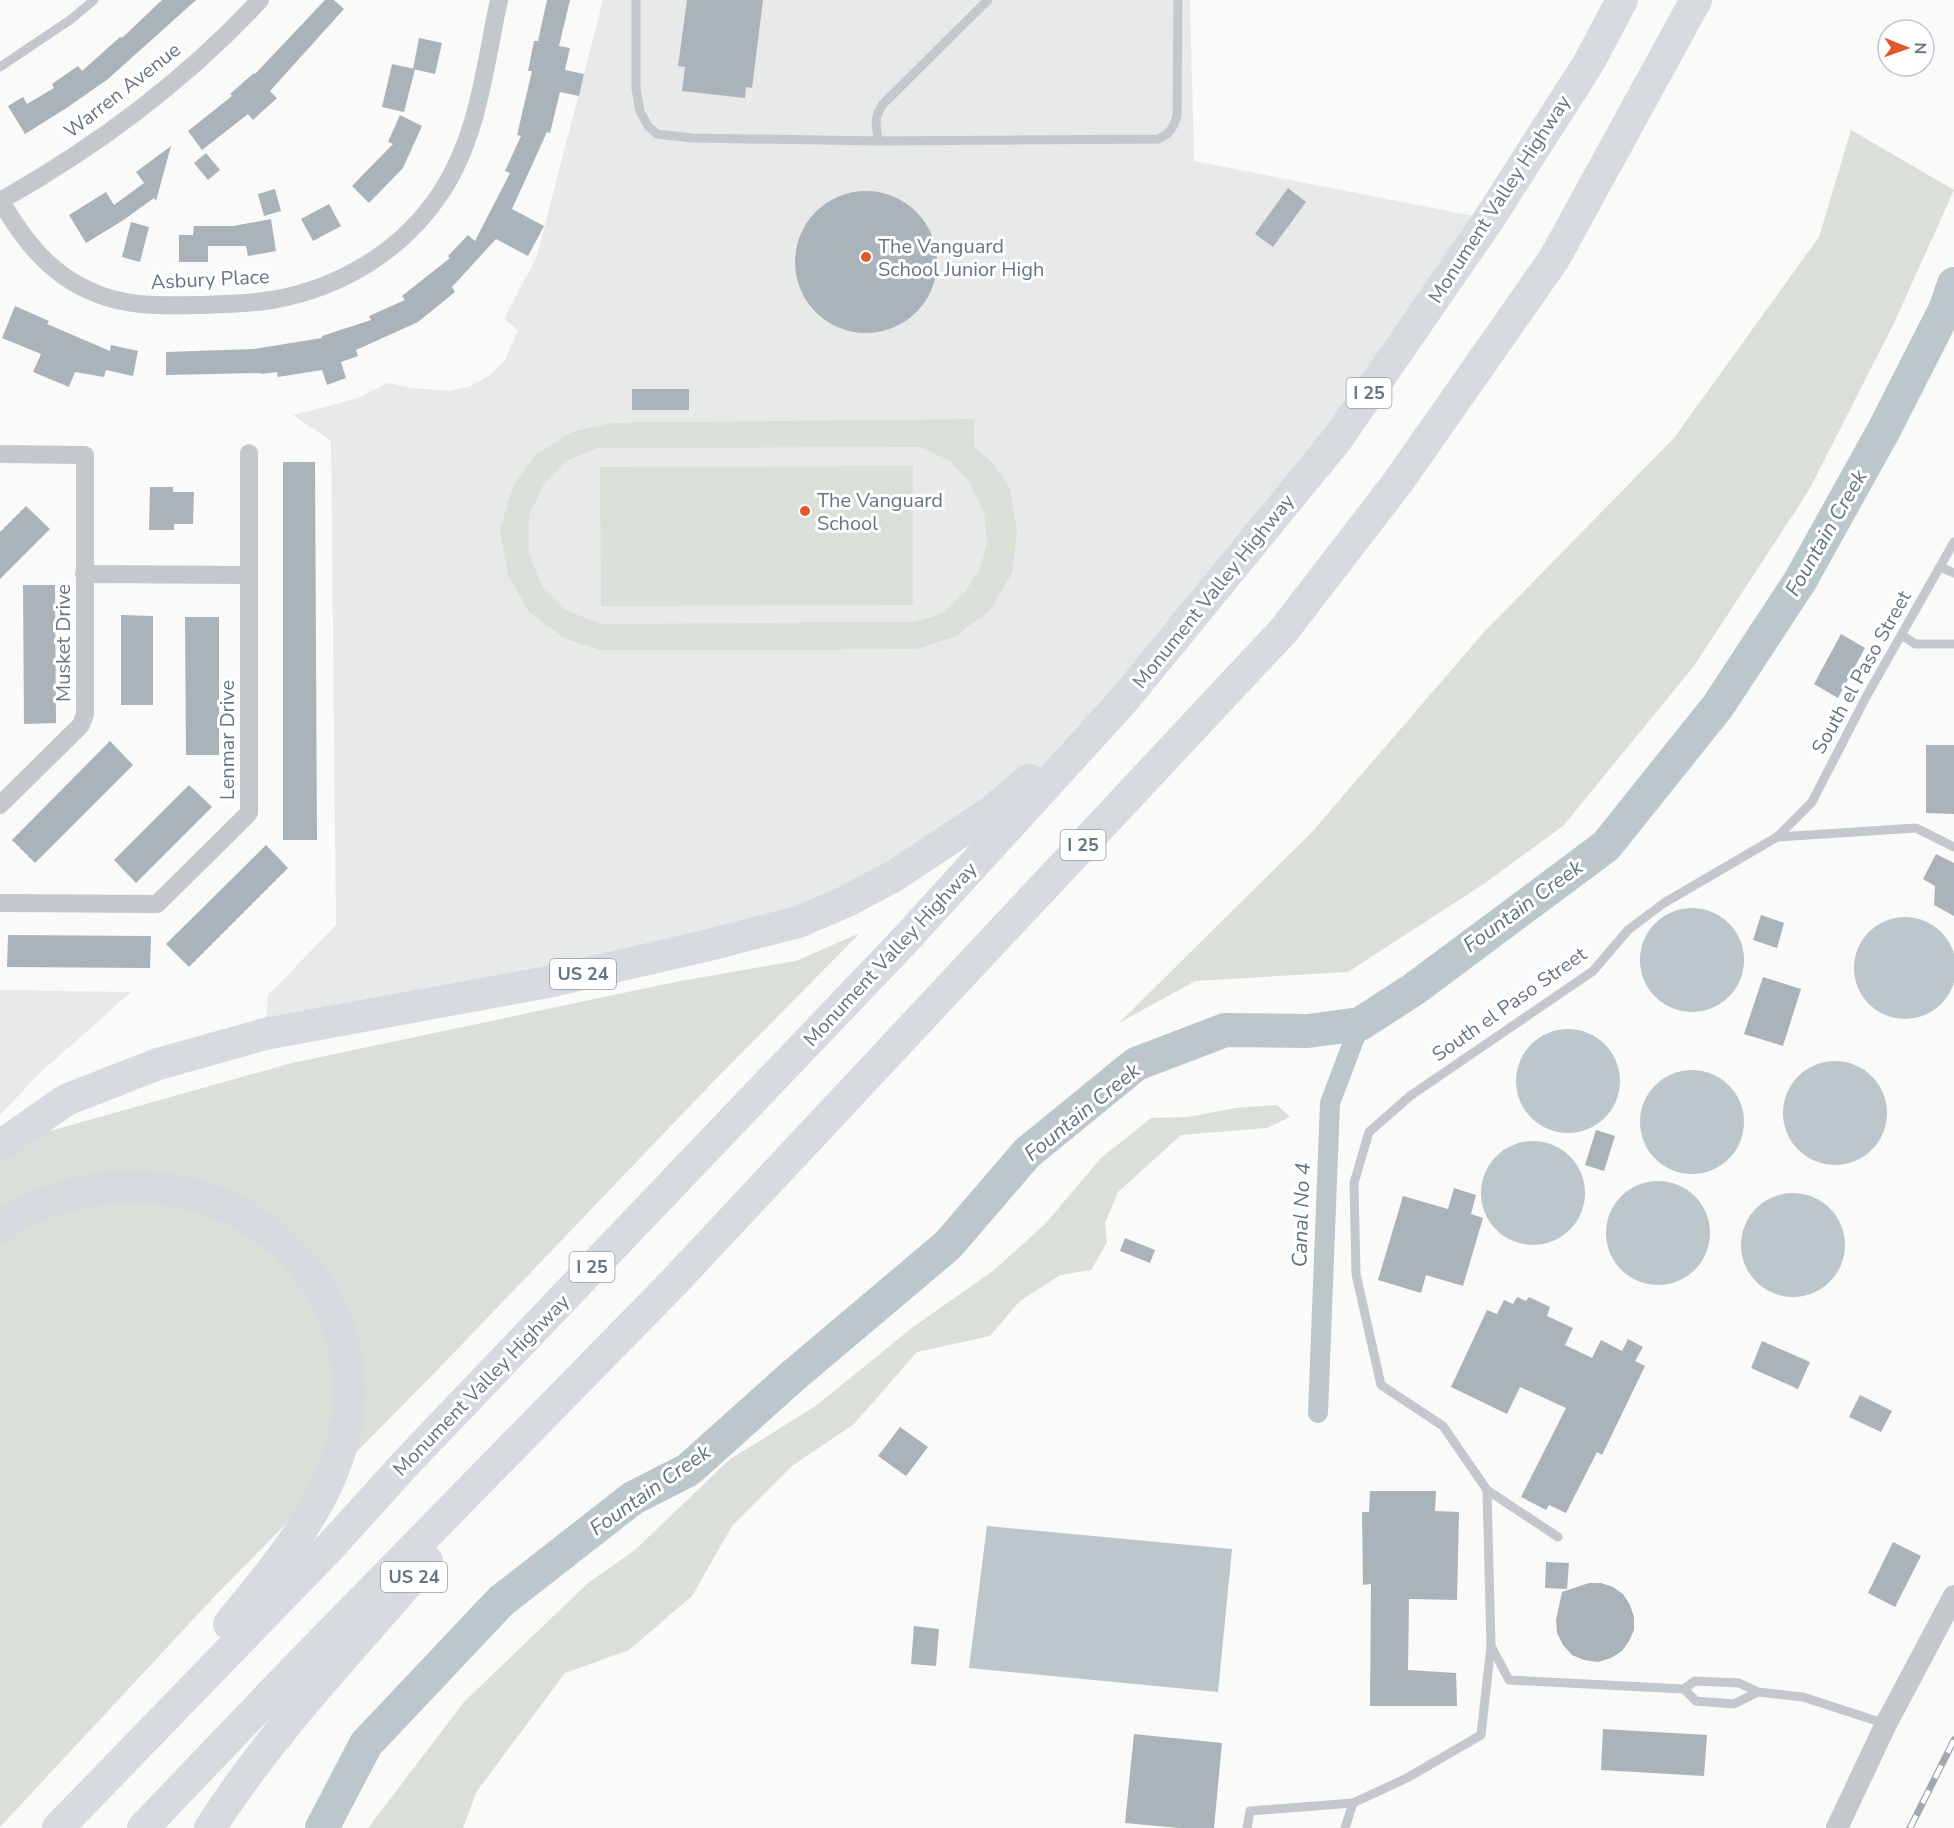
<svg xmlns="http://www.w3.org/2000/svg" width="1954" height="1828" font-family="'Nunito Sans',sans-serif">
<style>
.built{fill:#e8e9e9}
.green{fill:#dadfd7;fill-rule:evenodd}
.water{fill:#bbc7cb}
.lines{fill:none;stroke-linecap:round;stroke-linejoin:round}
.canal{stroke:#bbc7cb;stroke-width:20}
.river{stroke:#bbc7cb;stroke-width:34}
.building{fill:#aab3b9}
.service{stroke:#c3c8cc;stroke-width:9}
.minor{stroke:#c3c8cc;stroke-width:18}
.tertiary{stroke:#c3c8cc;stroke-width:22}
.motorway{stroke:#d6dbdf;stroke-width:32}
.rail-casing{stroke:#a2aab0;stroke-width:7}
.rail{stroke:#fff;stroke-width:4.5;stroke-dasharray:14;stroke-linecap:butt}
.poi-dot{fill:#e4572e;stroke:#fff;stroke-width:2}
.labels{text-anchor:middle;stroke-width:6;stroke-linejoin:round;paint-order:stroke}
.shield{fill:#fff;stroke:#939fa8;stroke-width:1.5}
.shield-label{font-size:18px;font-weight:bold;fill:#657683}
.street-label{font-size:20px;fill:#657683;stroke:#fff}
.poi-label{font-size:20px;fill:#657683;stroke:#fff;text-anchor:start}
.water-label{font-size:21px;font-style:italic;fill:#60757c;stroke:#fff}
</style>
<rect width="100%" height="100%" fill="#fafaf8"/>
<g class="built">
<polygon points="603,0 1190,0 1194,161 1489,219 1122,702 989,813 798,922 265,1034 268,995 336,925 331,441 293,415 359,398 387,383 412,388 450,391 471,386 490,375 505,360 518,330 504,319 537,256"/>
<polygon points="0,990 131,992 41,1072 0,1115"/>
</g>
<g class="green">
<polygon points="1851,130 1954,190 1894,323 1809,490 1694,666 1563,826 1485,883 1348,972 1195,981 1119,1023 1311,833 1485,631 1674,438 1819,237"/>
<path d="M974,419V447L993,463L1010,489L1017,531L1012,573L990,610L956,636L917,649L601,650L566,639L529,612L508,575L500,530L513,486L537,454L572,432L611,423ZM597,448L919,447L949,460L969,481L984,511L987,542L980,569L965,592L942,614L914,622L601,624L565,610L542,587L529,554V515L544,484L566,461Z"/>
<polygon points="913,466 913,605 601,606 600,467"/>
<polygon points="860,933 710,1085 448,1359 213,1598 0,1827 0,1145 292,1063 680,981 796,961"/>
<polygon points="1277,1105 1290,1117 1267,1128 1181,1135 1118,1192 1105,1223 1107,1242 1091,1270 1060,1275 1020,1301 990,1336 917,1352 854,1424 792,1466 732,1526 692,1596 629,1650 565,1673 477,1791 463,1828 368,1828 464,1702 588,1583 635,1550 729,1460 817,1405 913,1327 993,1271 1046,1223 1101,1158 1151,1118 1188,1117 1236,1108"/>
</g>
<g class="water">
<circle cx="1692" cy="960" r="52"/>
<circle cx="1905" cy="968" r="51"/>
<circle cx="1568" cy="1081" r="52"/>
<circle cx="1835" cy="1113" r="52"/>
<circle cx="1692" cy="1122" r="52"/>
<circle cx="1533" cy="1193" r="52"/>
<circle cx="1658" cy="1233" r="52"/>
<circle cx="1793" cy="1245" r="52"/>
<polygon points="987,1526 1232,1549 1218,1692 969,1668"/>
</g>
<g class="lines">
<polyline class="canal" points="1318,1413 1330,1103 1360,1024"/>
<polyline class="river" points="322,1828 366,1744 501,1601 633,1498 688,1470 794,1375 948,1245 1027,1153 1136,1064 1225,1030 1308,1031 1360,1024 1414,989 1606,846 1718,706 1800,581 1885,428 1946,308 1954,284"/>
</g>
<g class="building">
<polygon points="162,0 196,0 108,79 68,107 25,134 8,106 23,97 27,104 54,88 52,84 78,66 82,71 120,37 122,38"/>
<polygon points="325,0 334,0 344,9 270,91 277,98 253,120 248,114 202,150 188,131 232,96 230,94 254,73 255,74"/>
<polygon points="547,0 570,0 559,46 570,48 565,70 584,74 579,96 560,92 550,133 547,132 512,209 544,226 528,256 496,239 452,287 455,292 418,322 356,350 358,356 341,362 346,378 327,385 322,370 278,377 277,372 261,374 261,373 166,375 166,352 254,349 322,338 322,336 371,320 369,316 405,300 402,296 450,258 448,256 468,235 475,241 510,173 505,171 521,136 517,135 532,71 528,71 534,41 538,41"/>
<polygon points="687,0 763,0 752,88 746,87 745,98 682,91 685,67 678,66"/>
<polygon points="419,38 442,43 435,74 413,69"/>
<polygon points="392,64 415,69 404,112 382,107"/>
<polygon points="400,115 422,126 403,168 369,203 352,186 393,144 388,142"/>
<polygon points="171,146 156,201 154,198 122,221 86,243 69,215 106,192 114,205 144,183 136,172"/>
<polygon points="206,153 220,170 208,180 194,163"/>
<polygon points="1288,188 1306,202 1273,247 1255,234"/>
<polygon points="275,189 281,211 264,216 258,194"/>
<circle cx="866" cy="262" r="71"/>
<polygon points="329,204 341,226 313,241 301,219"/>
<polygon points="271,219 276,251 248,256 246,246 208,246 208,262 179,262 179,235 193,235 194,226 233,226"/>
<polygon points="131,222 149,227 140,262 122,257"/>
<polygon points="15,306 49,321 47,324 110,351 111,345 138,351 133,376 106,370 104,377 75,372 69,387 33,372 41,354 2,338"/>
<rect x="632" y="389" width="57" height="21"/>
<polygon points="283,462 315,462 317,840 283,840"/>
<polygon points="150,487 173,487 173,492 194,492 193,524 174,524 174,530 149,530"/>
<polygon points="26,506 50,529 0,579 0,532"/>
<polygon points="23,585 55,585 56,723 24,724"/>
<polygon points="121,615 153,616 153,705 121,705"/>
<polygon points="185,617 219,617 219,755 186,755"/>
<polygon points="1841,634 1865,648 1838,698 1814,684"/>
<polygon points="110,741 133,765 35,863 12,840"/>
<polygon points="1926,745 1954,745 1954,814 1926,813"/>
<polygon points="189,785 212,807 136,883 114,860"/>
<polygon points="266,845 288,868 189,967 166,944"/>
<polygon points="1936,854 1954,863 1954,916 1934,905 1935,886 1923,879"/>
<polygon points="1761,915 1784,923 1777,948 1753,940"/>
<polygon points="8,935 151,936 150,968 7,967"/>
<polygon points="1763,977 1801,989 1783,1046 1744,1034"/>
<polygon points="1596,1130 1615,1136 1604,1171 1585,1165"/>
<polygon points="1454,1188 1476,1195 1471,1214 1483,1218 1463,1286 1426,1275 1421,1293 1378,1280 1403,1196 1448,1209"/>
<polygon points="1125,1238 1155,1250 1150,1263 1120,1251"/>
<polygon points="1517,1297 1526,1301 1529,1297 1550,1307 1547,1316 1573,1328 1565,1345 1592,1358 1601,1340 1622,1351 1628,1339 1643,1347 1635,1361 1645,1366 1602,1455 1597,1452 1566,1513 1549,1505 1546,1510 1521,1497 1566,1408 1520,1387 1507,1414 1451,1387 1487,1310 1497,1314 1504,1300 1513,1304"/>
<polygon points="1762,1341 1810,1362 1798,1389 1751,1368"/>
<polygon points="1860,1395 1892,1411 1881,1432 1849,1417"/>
<polygon points="900,1427 928,1447 906,1476 878,1456"/>
<polygon points="1370,1491 1436,1491 1435,1511 1459,1512 1457,1600 1409,1599 1408,1670 1456,1673 1457,1706 1370,1706 1371,1584 1363,1585 1362,1512 1369,1512"/>
<polygon points="1893,1542 1921,1556 1895,1607 1868,1593"/>
<polygon points="1546,1562 1569,1563 1567,1589 1545,1588"/>
<polygon points="1589,1583 1601,1583 1613,1587 1623,1594 1630,1605 1634,1617 1634,1630 1629,1641 1622,1651 1611,1658 1598,1662 1584,1660 1572,1655 1563,1645 1557,1633 1556,1620 1562,1592"/>
<polygon points="914,1626 939,1629 936,1666 911,1664"/>
<polygon points="1603,1729 1707,1735 1704,1776 1601,1770"/>
<polygon points="1134,1734 1222,1743 1214,1828 1179,1828 1125,1823"/>
</g>
<g class="lines">
<g class="service">
<path d="M636,0V89L640,111L648,126L657,134L692,138L879,141L1158,139C1170,134 1173,128 1177,116L1178,0"/>
<polyline points="0,67 70,20 94,0"/>
<path d="M879,141C875,126 874,117 883,104L988,0"/>
<polyline points="1940,567 1954,573"/>
<polyline points="1902,635 1915,644 1954,644"/>
<polyline points="1777,837 1916,828 1954,847"/>
<polyline points="1487,1490 1558,1537"/>
<polyline points="1684,1689 1509,1680 1491,1646 1487,1490 1443,1426 1381,1385 1356,1274 1354,1183 1369,1132 1410,1096 1593,971 1628,930 1664,903 1777,837 1812,802 1866,697 1954,542"/>
<polyline points="1758,1692 1734,1704 1696,1701 1684,1689 1695,1681 1739,1683 1758,1692 1803,1697 1886,1724"/>
<polyline points="1247,1828 1250,1811 1353,1803 1407,1778 1481,1735 1491,1646"/>
<polyline points="1345,1828 1353,1803"/>
</g>
<g class="minor">
<path d="M0,201C96,147 185,81 260,0"/>
<path d="M1,201C22,238 48,272 88,290C123,307 161,306 199,305C223,304 248,304 272,300C341,288 404,250 442,191C479,134 485,64 499,0"/>
<polyline points="0,454 85,455 85,714 81,725 0,805"/>
<polyline points="84,574 249,575"/>
<polyline points="0,903 157,904 249,813 249,453"/>
</g>
<polyline class="tertiary" points="1837,1828 1886,1724 1954,1596"/>
<g class="motorway">
<polyline points="0,1146 66,1100 158,1064 265,1034 553,981 705,946 798,922 845,902 894,876 989,813 1029,780"/>
<path d="M0,1227C17,1214 37,1205 57,1199C203,1148 367,1256 347,1418C337,1497 277,1565 229,1624"/>
<polyline points="58,1828 330,1547 406,1463 905,940 1122,702 1338,438 1489,219 1588,64 1622,0"/>
<polyline points="143,1828 296,1668 675,1281 1284,630 1398,482 1554,259 1696,0"/>
<path d="M210,1828C272,1731 353,1648 427,1561"/>
</g>
<defs>
<polyline id="rail" points="1910,1828 1954,1740"/>
</defs>
<use href="#rail" class="rail-casing"/>
<use href="#rail" class="rail"/>
</g>
<g class="poi-dot">
<circle cx="866" cy="257" r="6"/>
<circle cx="805" cy="511" r="6"/>
</g>
<g class="labels">
<g class="shield">
<rect x="1346.5" y="378" width="45" height="30" rx="4.5"/>
<rect x="1060.5" y="830" width="45" height="30" rx="4.5"/>
<rect x="550" y="959" width="66" height="30" rx="4.5"/>
<rect x="569.5" y="1252" width="45" height="30" rx="4.5"/>
<rect x="381" y="1562" width="66" height="30" rx="4.5"/>
</g>
<g class="shield-label">
<text x="1369" y="399">I 25</text>
<text x="1083" y="851">I 25</text>
<text x="583" y="980">US 24</text>
<text x="592" y="1273">I 25</text>
<text x="414" y="1583">US 24</text>
</g>
<g class="street-label">
<text transform="translate(122 90) rotate(-38)" y="7">Warren Avenue</text>
<text transform="translate(1499 199) rotate(-57)" y="7">Monument Valley Highway</text>
<text transform="translate(210 279) rotate(-3)" y="7">Asbury Place</text>
<text transform="translate(1213 591) rotate(-51)" y="7">Monument Valley Highway</text>
<text transform="translate(63 643) rotate(-90)" y="7">Musket Drive</text>
<text transform="translate(1861 672) rotate(-61)" y="7">South el Paso Street</text>
<text transform="translate(227 740) rotate(-90)" y="7">Lenmar Drive</text>
<text transform="translate(890 954) rotate(-47)" y="7">Monument Valley Highway</text>
<text transform="translate(1509 1004) rotate(-35)" y="7">South el Paso Street</text>
<text transform="translate(481 1385) rotate(-46)" y="7">Monument Valley Highway</text>
</g>
<g class="poi-label">
<text x="878" y="253">The Vanguard<tspan x="878" dy="23">School Junior High</tspan></text>
<text x="817" y="507">The Vanguard<tspan x="817" dy="23">School</tspan></text>
</g>
<g class="water-label">
<text transform="translate(1826 533) rotate(-60)" y="7">Fountain Creek</text>
<text transform="translate(1523 906) rotate(-36)" y="7">Fountain Creek</text>
<text transform="translate(1082 1112) rotate(-39)" y="7">Fountain Creek</text>
<text transform="translate(1301 1215) rotate(-88)" y="7">Canal No 4</text>
<text transform="translate(650 1490) rotate(-35)" y="7">Fountain Creek</text>
</g>
</g>
<g transform="translate(1906 48) rotate(91)"><circle r="28" fill="#ffffff" stroke="#c1c8cd" stroke-width="1.5"/>
<path d="M0-4.5L10 22L0 15L-10 22Z" fill="#e4572e"/>
<text y="-9" font-size="16" font-weight="bold" text-anchor="middle" fill="#657683">N</text>
</g>
</svg>
